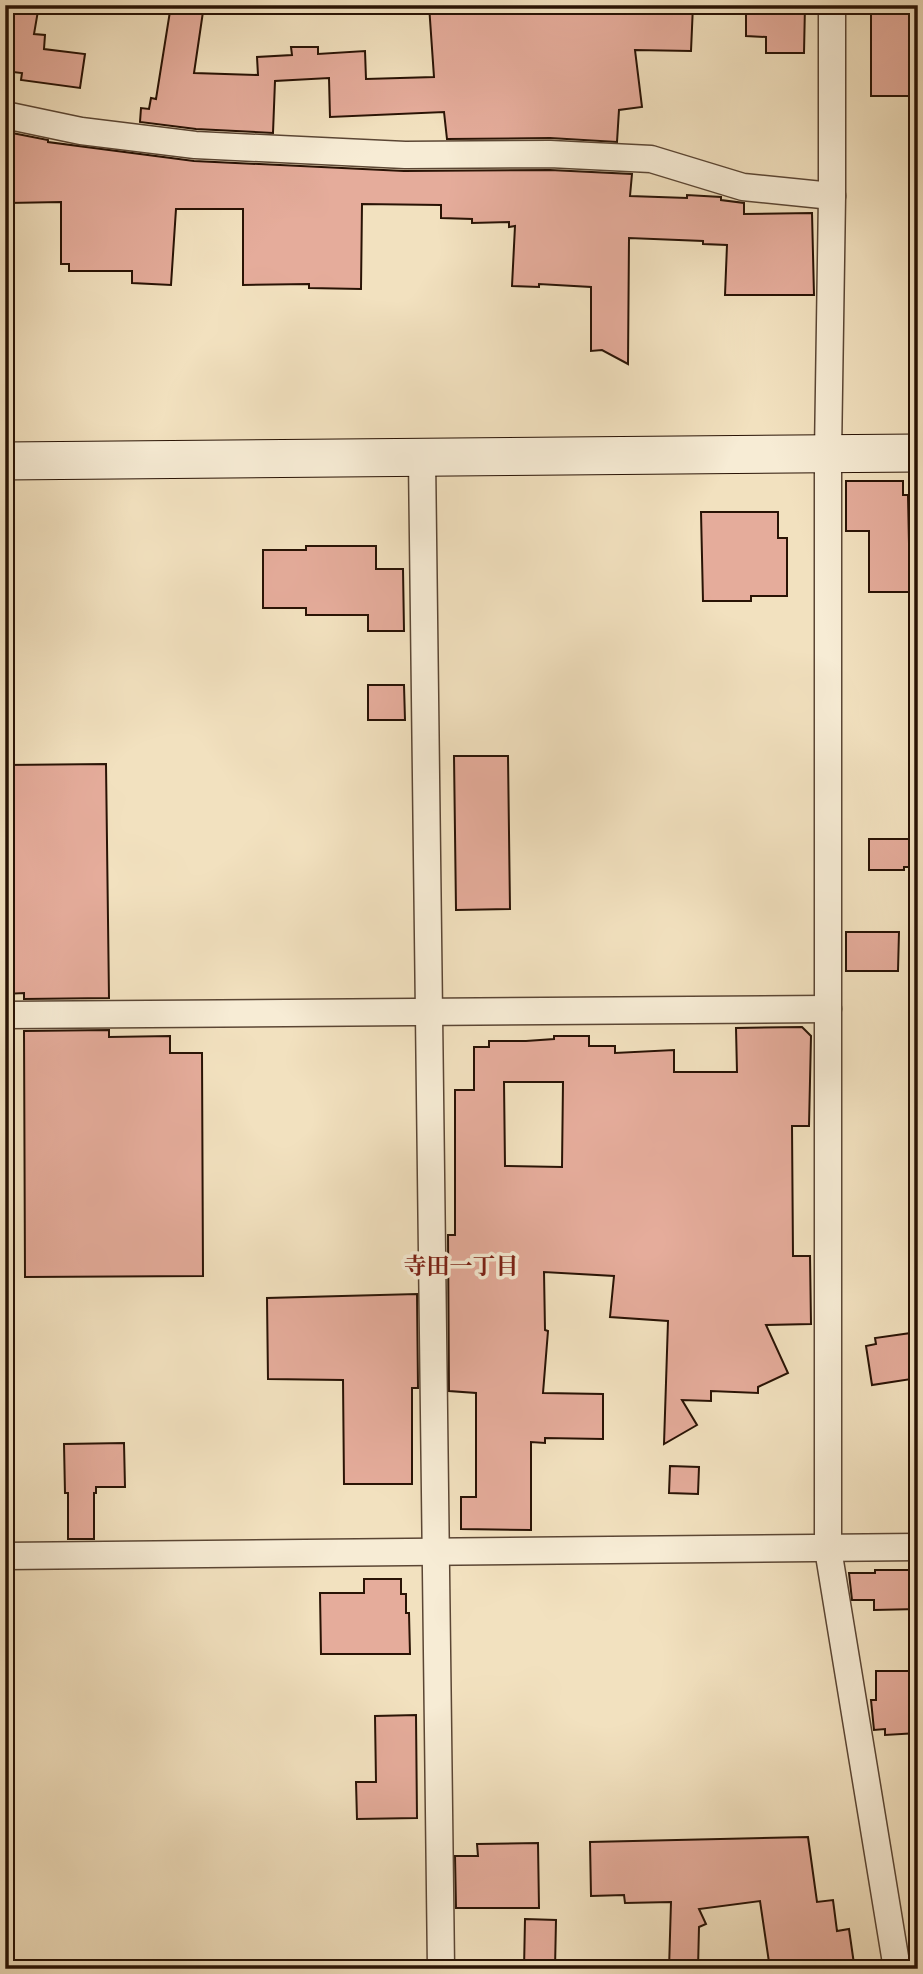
<svg xmlns="http://www.w3.org/2000/svg" width="923" height="1974" font-family="'IM FELL Great Primer','Noto Serif JP',serif">
<style>
.building{fill:#e5ac9b;stroke:#291305;stroke-width:2;fill-rule:evenodd}
.lines{fill:none;stroke-linecap:round;stroke-linejoin:round}
.street-casing{stroke:#5b4634;stroke-width:29}
.secondary-casing{stroke:#291305;stroke-width:39}
.street{stroke:#f7ecd5;stroke-width:26}
.secondary{stroke:#f7ecd5;stroke-width:37}
.labels{text-anchor:middle;stroke-width:7;stroke-linejoin:round;paint-order:stroke}
.neighbourhood-label{font-size:23px;font-weight:bold;fill:#7a1f14;stroke:#f7ecd5}
</style>
<rect width="100%" height="100%" fill="#f2e1bf"/>
<filter id="stains"><feTurbulence type="fractalNoise" baseFrequency=".00286" numOctaves="4"/><feColorMatrix values="0 0 0 0 .2 0 0 0 0 .09 0 0 0 0 .02 0 0 0 .5 -.17"/></filter>
<radialGradient id="worn" r=".72"><stop offset=".6" stop-color="#630" stop-opacity="0"/><stop offset="1" stop-color="#630" stop-opacity=".3"/></radialGradient>
<g class="building">
<polygon points="5,5 39,5 34,34 45,35 44,49 85,54 80,88 21,80 22,73 5,71"/>
<polygon points="171,5 204,5 194,73 258,75 257,57 292,55 291,47 318,47 318,54 365,51 366,79 434,77 429,5 693,5 691,51 635,50 642,107 619,110 617,142 550,138 447,139 444,112 330,117 329,78 275,81 273,133 196,129 140,122 141,108 149,109 151,98 156,99"/>
<polygon points="746,5 805,5 804,53 766,53 766,37 746,36"/>
<rect x="871" y="5" width="47" height="91"/>
<polygon points="7,132 48,140 48,142 194,161 404,171 550,170 632,174 630,196 687,198 687,195 721,197 721,200 744,203 744,214 812,213 814,295 725,295 727,245 703,244 703,241 629,238 628,364 602,350 591,351 591,287 539,284 539,287 512,286 515,226 509,227 509,222 472,223 472,219 441,218 441,205 362,204 361,289 309,288 309,284 243,285 243,209 176,209 171,285 132,283 132,271 69,271 69,264 61,264 61,202 8,203"/>
<polygon points="846,481 903,481 903,495 908,495 910,592 869,592 869,531 846,531"/>
<polygon points="701,512 778,512 778,538 787,538 787,596 751,596 751,601 703,601"/>
<polygon points="306,546 376,546 376,569 403,569 404,631 368,631 368,615 306,615 306,608 263,608 263,550 306,550"/>
<polygon points="368,685 404,685 405,720 368,720"/>
<polygon points="454,756 508,756 510,909 456,910"/>
<polygon points="106,764 109,998 24,999 24,993 5,994 5,765"/>
<polygon points="869,839 918,839 918,867 904,867 904,870 869,870"/>
<polygon points="846,932 899,932 898,971 846,971"/>
<path d="M802,1027L811,1036L809,1126H792L793,1256H810L811,1324L766,1325L788,1373L758,1387V1393L711,1391V1401L682,1400L697,1425L664,1444L668,1321L610,1317L614,1276L544,1272L545,1330L548,1331L543,1393L603,1394V1439L545,1438V1443L531,1442V1530L461,1529V1497H476V1393L449,1391L448,1235H455V1090H474V1047H489V1041H526L554,1039V1036H589V1046H615V1053L674,1050V1072H737L736,1028ZM504,1082H563L562,1167L505,1166Z"/>
<polygon points="109,1030 109,1037 170,1036 170,1053 202,1053 203,1276 25,1277 24,1031"/>
<polygon points="417,1294 418,1388 412,1388 412,1484 344,1484 343,1380 268,1379 267,1298"/>
<polygon points="918,1332 918,1378 872,1385 866,1346 876,1344 875,1338"/>
<polygon points="124,1443 125,1487 96,1487 96,1493 94,1493 94,1539 68,1539 68,1493 65,1493 64,1444"/>
<polygon points="670,1466 699,1467 698,1494 669,1493"/>
<polygon points="875,1570 918,1570 918,1609 874,1610 874,1600 852,1600 849,1573 875,1573"/>
<polygon points="364,1579 401,1579 401,1594 406,1594 406,1613 409,1613 410,1654 321,1654 320,1593 364,1593"/>
<polygon points="876,1671 914,1671 914,1683 918,1683 918,1733 885,1735 885,1729 874,1730 871,1700 876,1700"/>
<polygon points="416,1715 417,1818 357,1819 356,1782 376,1782 375,1716"/>
<polygon points="808,1837 817,1902 833,1900 837,1931 849,1929 854,1964 818,1969 770,1969 760,1901 699,1909 706,1924 699,1927 698,1969 669,1969 671,1902 625,1903 624,1895 591,1896 590,1842"/>
<polygon points="538,1843 539,1908 456,1908 455,1856 478,1856 477,1844"/>
<polygon points="525,1919 556,1920 555,1969 524,1969"/>
</g>
<g class="lines">
<defs>
<g id="street">
<polyline points="832,5 832,196 828,453 828,1549 897,1969"/>
<polyline points="5,115 81,131 195,145 405,155 550,154 651,159 743,187 832,196"/>
<polyline points="422,458 441,1969"/>
<polyline points="5,1015 828,1009"/>
<polyline points="5,1556 918,1547"/>
</g>
<polyline id="secondary" points="5,461 918,453"/>
</defs>
<use href="#street" class="street-casing"/>
<use href="#secondary" class="secondary-casing"/>
<use href="#street" class="street"/>
<use href="#secondary" class="secondary"/>
</g>
<g class="labels">
<g class="neighbourhood-label">
<text x="461" y="1274">寺田一丁目</text>
</g>
</g>
<rect width="923" height="1974" fill="none" stroke="#f2e1bf" stroke-width="28"/>
<rect x="7" y="7" width="909" height="1960" fill="none" stroke="#291305" stroke-width="3.5"/>
<rect x="14" y="14" width="895" height="1946" fill="none" stroke="#291305" stroke-width="2"/>
<rect width="100%" height="100%" filter="url(#stains)"/>
<rect width="100%" height="100%" fill="url(#worn)"/>
</svg>
